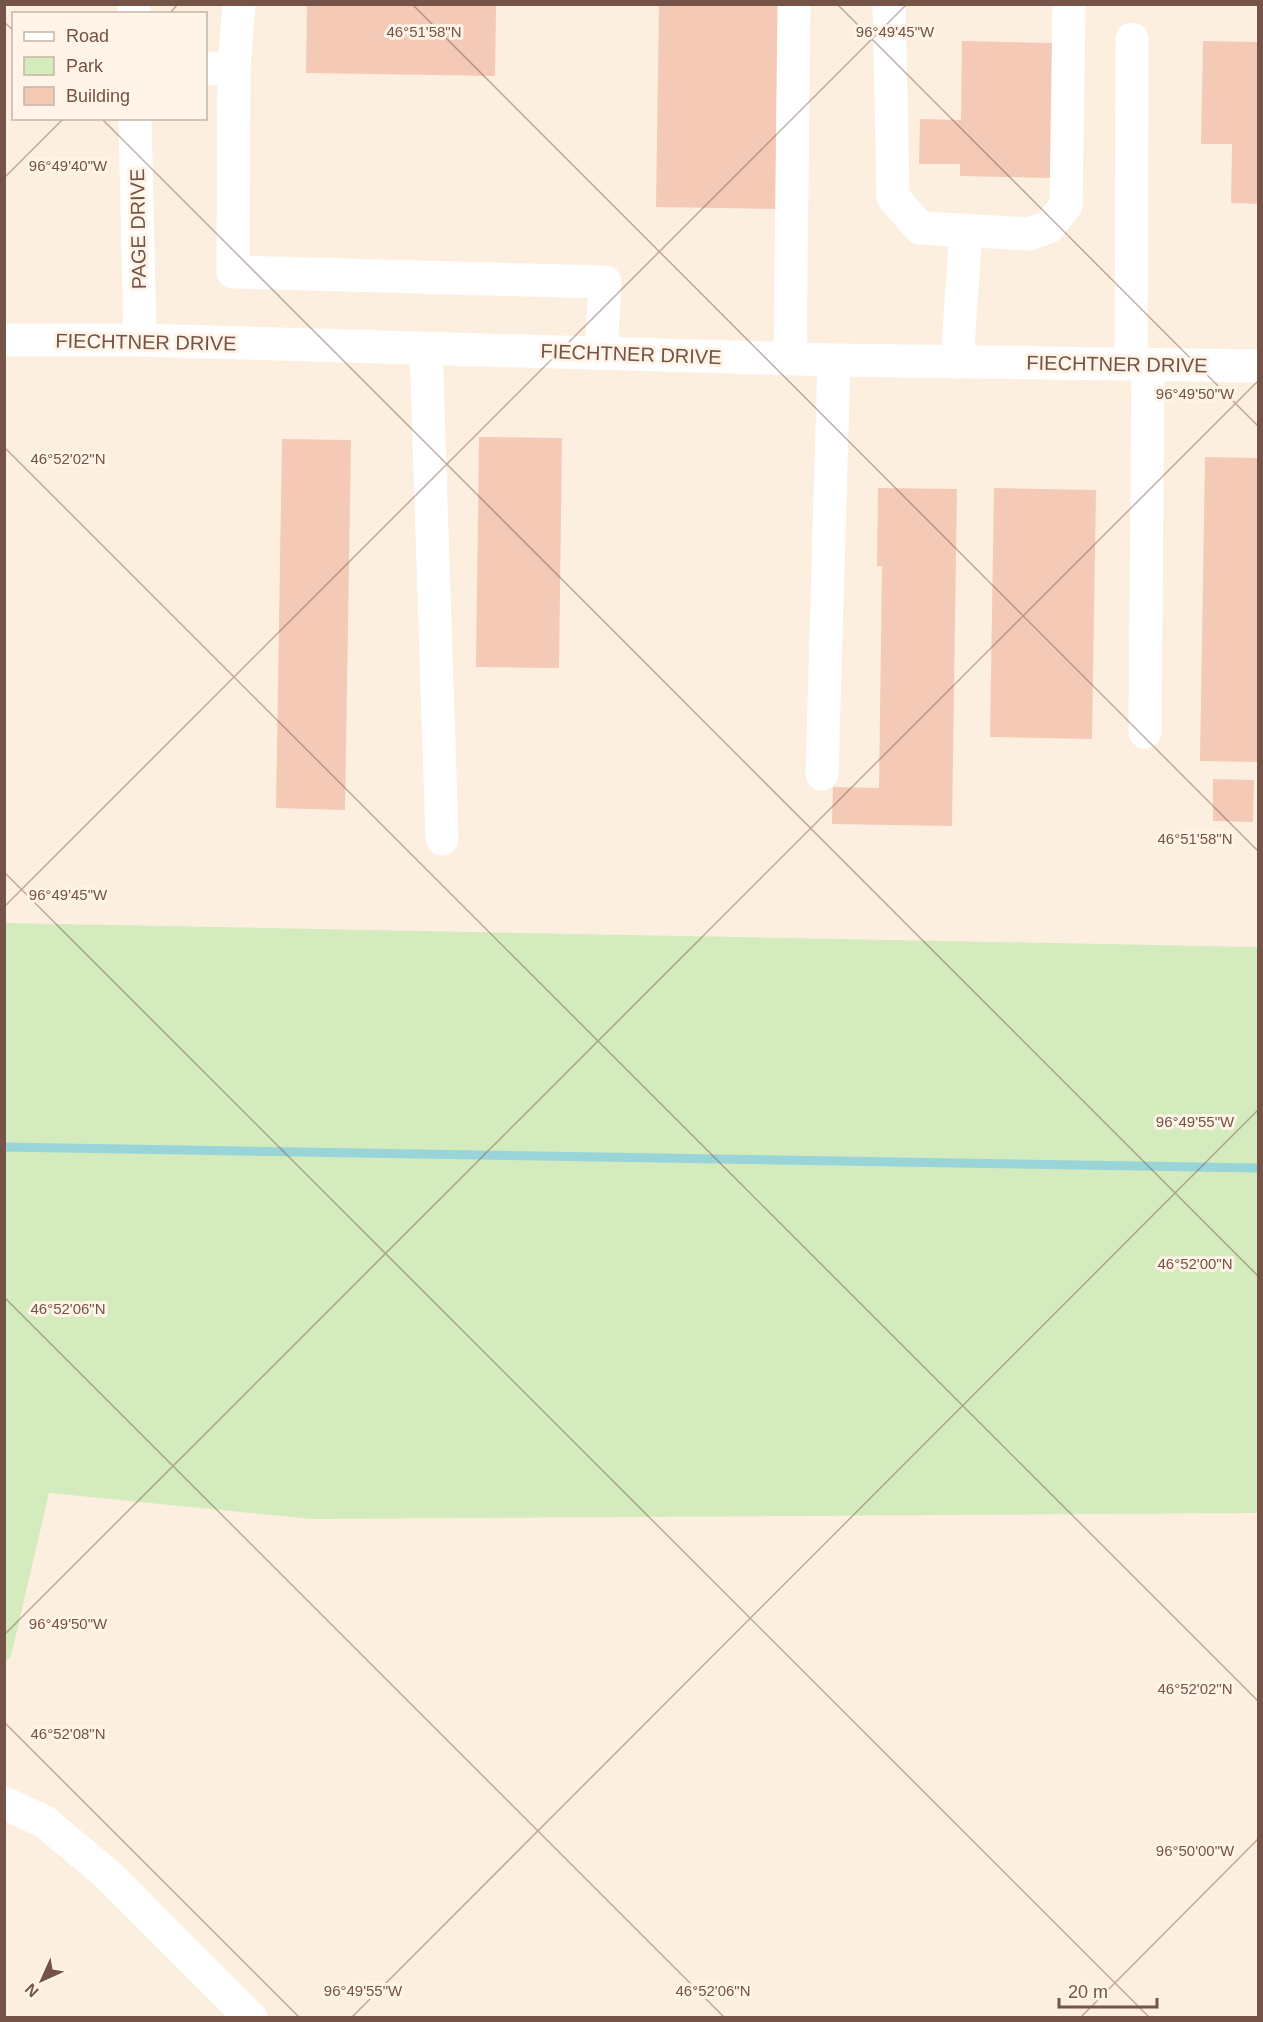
<svg xmlns="http://www.w3.org/2000/svg" width="1263" height="2022" font-family="Arial,sans-serif">
<style>
.green{fill:#d4ebbe}
.lines{fill:none;stroke-linecap:round;stroke-linejoin:round}
.stream{stroke:#99d4d9;stroke-width:9}
.building{fill:#f4cab6}
.minor{stroke:#fff;stroke-width:33}
.ticks{fill:none;stroke:#755346;stroke-width:1.5;stroke-opacity:0.45}
.labels{text-anchor:middle;stroke-width:6;stroke-linejoin:round;paint-order:stroke}
.street-label{font-size:20px;fill:#755346;stroke:#fff4e7}
.ticks-label{font-size:15px;text-anchor:middle;fill:#755346;stroke:#fff4e7;stroke-width:6;stroke-linejoin:round;paint-order:stroke}
</style>
<rect width="100%" height="100%" fill="#fdefdf"/>
<polygon class="green" points="5,923 1258,947 1258,1513 313,1519 49,1493 11,1656 5,1663"/>
<g class="lines">
<polyline class="stream" points="4,1147 1258,1168"/>
</g>
<g class="building">
<polygon points="307,4 496,4 495,76 306,73"/>
<polygon points="659,4 779,4 776,209 656,207"/>
<polygon points="962,41 1053,43 1051,178 960,176 960,164 919,164 920,119 961,120"/>
<polygon points="1203,41 1258,42 1258,204 1231,203 1232,144 1201,144"/>
<polygon points="479,437 562,438 559,668 476,667"/>
<polygon points="282,439 351,440 345,810 276,808"/>
<polygon points="1205,457 1258,458 1258,762 1200,761"/>
<polygon points="878,488 957,489 952,826 832,824 833,787 879,788 882,566 877,566"/>
<polygon points="994,488 1096,490 1092,739 990,737"/>
<polygon points="1213,779 1254,780 1253,822 1213,821"/>
</g>
<g class="lines">
<g class="minor">
<polyline points="889,4 893,197 920,228 1029,234 1049,227 1066,205 1069,4"/>
<polyline points="133,14 134,4"/>
<polyline points="234,68 233,272 605,282 601,353"/>
<polyline points="206,69 234,68 239,4"/>
<polyline points="135,118 140,340"/>
<polyline points="4,340 140,340 834,360 1258,366"/>
<polyline points="426,348 442,839"/>
<polyline points="790,358 794,4"/>
<polyline points="957,362 966,230"/>
<polyline points="1131,364 1132,39"/>
<polyline points="1145,732 1148,364"/>
<polyline points="822,774 834,360"/>
<polyline points="4,1803 45,1822 109,1876 251,2018"/>
</g>
</g>
<path class="ticks" d="M412,4L1258,851M837,4L1258,426M169,14L178,4M4,22L14,31M101,118L1258,1276M4,178L64,118M4,447L1258,1701M4,872L1150,2018M4,907L907,4M4,1297L725,2018M4,1635L1258,381M4,1722L300,2018M351,2018L1258,1110M1080,2018L1258,1839"/>
<g class="labels">
<g class="street-label">
<text transform="translate(138 229) rotate(-91)" y="7">PAGE DRIVE</text>
<text transform="translate(146 342) rotate(1)" y="7">FIECHTNER DRIVE</text>
<text transform="translate(631 354) rotate(2)" y="7">FIECHTNER DRIVE</text>
<text transform="translate(1117 364) rotate(1)" y="7">FIECHTNER DRIVE</text>
</g>
</g>
<g class="ticks-label">
<text x="424" y="37">46°51'58"N</text>
<text x="895" y="37">96°49'45"W</text>
<text x="68" y="171">96°49'40"W</text>
<text x="1195" y="399">96°49'50"W</text>
<text x="68" y="464">46°52'02"N</text>
<text x="1195" y="844">46°51'58"N</text>
<text x="68" y="900">96°49'45"W</text>
<text x="1195" y="1127">96°49'55"W</text>
<text x="1195" y="1269">46°52'00"N</text>
<text x="68" y="1314">46°52'06"N</text>
<text x="68" y="1629">96°49'50"W</text>
<text x="1195" y="1694">46°52'02"N</text>
<text x="68" y="1739">46°52'08"N</text>
<text x="1195" y="1856">96°50'00"W</text>
<text x="363" y="1996">96°49'55"W</text>
<text x="713" y="1996">46°52'06"N</text>
</g>
<rect width="1263" height="2022" fill="none" stroke="#755346" stroke-width="12"/>
<rect x="12" y="12" width="195" height="108" fill="#fff4e7" stroke="#c8b4a7" stroke-width="1.5"/>
<rect x="24" y="32" width="30" height="9" fill="#ffffff" stroke="#c8b4a7" stroke-width="1.5"/>
<text x="66" y="42" font-size="18" fill="#755346">Road</text>
<rect x="24" y="57" width="30" height="18" fill="#d4ebbe" stroke="#c8b4a7" stroke-width="1.5"/>
<text x="66" y="72" font-size="18" fill="#755346">Park</text>
<rect x="24" y="87" width="30" height="18" fill="#f4cab6" stroke="#c8b4a7" stroke-width="1.5"/>
<text x="66" y="102" font-size="18" fill="#755346">Building</text>
<g transform="translate(42 1980) rotate(225)" stroke="#fff4e7" stroke-width="4.5" paint-order="stroke">
<path d="M0-4.5L10 22L0 15L-10 22Z" fill="#755346"/>
<text y="-9" font-size="16" font-weight="bold" text-anchor="middle" fill="#755346">N</text>
</g>
<path d="M1059 1998v9h98v-9" fill="none" stroke="#755346" stroke-width="3"/>
<text x="1068" y="1998" font-size="18" fill="#755346" stroke="#fff4e7" stroke-width="4.5" paint-order="stroke">20 m</text>
</svg>
